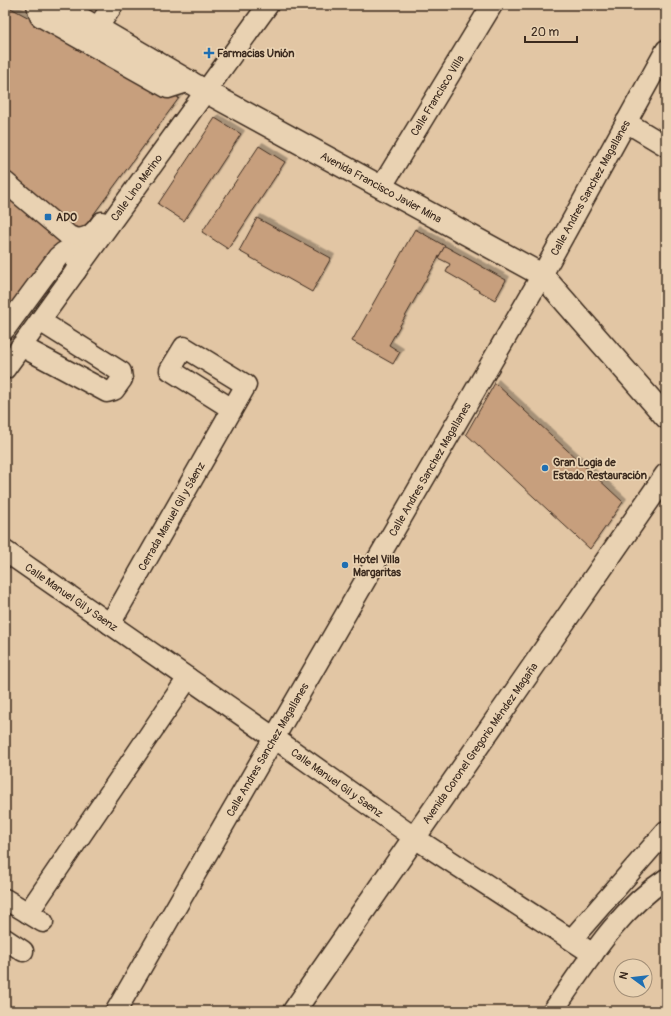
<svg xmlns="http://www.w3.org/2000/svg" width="671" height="1016" font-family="Pangolin,sans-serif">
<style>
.building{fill:#c79f7d;stroke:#3b2a1e;filter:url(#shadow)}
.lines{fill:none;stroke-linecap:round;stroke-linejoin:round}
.minor-casing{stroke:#3b2a1e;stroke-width:23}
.major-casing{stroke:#3b2a1e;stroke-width:25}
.minor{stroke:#e9d2b2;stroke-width:20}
.major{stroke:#e9d2b2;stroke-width:22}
.poi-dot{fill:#1f6fb2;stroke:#e9d2b2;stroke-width:1.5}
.labels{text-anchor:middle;stroke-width:3.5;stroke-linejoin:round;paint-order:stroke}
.poi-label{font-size:11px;font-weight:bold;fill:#3b2a1e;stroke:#e9d2b2;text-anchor:start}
.street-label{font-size:11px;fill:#3b2a1e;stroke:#e9d2b2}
</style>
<defs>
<filter id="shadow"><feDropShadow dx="3.5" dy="-3.5" stdDeviation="0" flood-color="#0004"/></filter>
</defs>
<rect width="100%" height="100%" fill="#e2c6a4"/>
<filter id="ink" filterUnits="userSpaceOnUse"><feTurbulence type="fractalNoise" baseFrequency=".025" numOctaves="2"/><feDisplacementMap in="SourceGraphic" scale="8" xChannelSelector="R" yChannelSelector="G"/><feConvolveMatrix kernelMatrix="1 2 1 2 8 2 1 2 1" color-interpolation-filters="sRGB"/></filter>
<g filter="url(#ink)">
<g class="building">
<polygon points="5,5 179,98 5,335"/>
<polygon points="215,118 241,134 184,221 158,204"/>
<polygon points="259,146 285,162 228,249 202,232"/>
<polygon points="257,218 331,258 312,292 239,251"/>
<polygon points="415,229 445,246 389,345 400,352 393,364 352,341"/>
<polygon points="445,246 506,280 495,300 446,272 450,264 438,258"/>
<polygon points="495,383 623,502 590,549 466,434"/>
</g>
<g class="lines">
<defs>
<g id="minor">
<polyline points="37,5 40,16 168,88 190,81"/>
<polyline points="97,28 113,5"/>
<polyline points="626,122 666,146"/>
<path d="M5,182L69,236C84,243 94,234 102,222"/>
<path id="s1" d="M382,186L492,5"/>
<polyline points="5,329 58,257 64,252 75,254 78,259 76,271"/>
<polyline points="21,346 107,392 114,390 122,379 121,372 40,321"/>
<path id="s2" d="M5,369L268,5"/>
<path id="s3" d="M5,551L273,737L415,838L593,954"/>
<path id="s4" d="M110,624L246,385L184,347L170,370L232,409"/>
<polyline points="5,899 43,922"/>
<polyline points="28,913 188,678"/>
<polyline points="5,939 23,951"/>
<polyline points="572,939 666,831"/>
<path id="s5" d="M116,1011L542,275L666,50"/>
<path d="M553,1011C586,964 617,911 666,879"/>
</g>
<g id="major">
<path id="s6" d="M58,5L205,91L542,275L666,417"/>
<path id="s7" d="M294,1011L666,475"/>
</g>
</defs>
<use href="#minor" class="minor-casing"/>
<use href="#major" class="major-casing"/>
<use href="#minor" class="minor"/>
<use href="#major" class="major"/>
</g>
</g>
<g class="poi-dot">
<path d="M207 47h4v4h4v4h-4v4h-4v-4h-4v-4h4z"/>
<rect x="44" y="213" width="8" height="8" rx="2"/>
<circle cx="545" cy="468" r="4"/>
<circle cx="345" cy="565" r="4"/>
</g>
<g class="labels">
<g class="poi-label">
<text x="217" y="57">Farmacias Unión</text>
<text x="56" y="221">ADO</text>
<text x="553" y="466">Gran Logia de<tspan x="553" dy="13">Estado Restauración</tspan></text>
<text x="353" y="563">Hotel Villa<tspan x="353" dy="13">Margaritas</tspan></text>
</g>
<g class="street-label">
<text dy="4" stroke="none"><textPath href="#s1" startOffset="106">Calle Francisco Villa</textPath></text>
<text dy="4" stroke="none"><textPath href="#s6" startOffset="371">Avenida Francisco Javier Mina</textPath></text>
<text dy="4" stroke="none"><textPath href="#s2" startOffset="224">Calle Lino Merino</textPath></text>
<text dy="4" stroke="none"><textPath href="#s5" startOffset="950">Calle Andres Sanchez Magallanes</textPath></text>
<text dy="4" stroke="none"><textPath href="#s5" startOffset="626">Calle Andres Sanchez Magallanes</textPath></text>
<text dy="4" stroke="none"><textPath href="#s4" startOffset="124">Cerrada Manuel Gil y Sáenz</textPath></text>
<text dy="4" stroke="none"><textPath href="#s3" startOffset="81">Calle Manuel Gil y Saenz</textPath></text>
<text dy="4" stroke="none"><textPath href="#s7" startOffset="326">Avenida Coronel Gregorio Méndez Magaña</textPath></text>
<text dy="4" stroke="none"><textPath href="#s5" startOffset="302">Calle Andres Sanchez Magallanes</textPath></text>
<text dy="4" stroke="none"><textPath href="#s3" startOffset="405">Calle Manuel Gil y Saenz</textPath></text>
</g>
</g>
<rect width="671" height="1016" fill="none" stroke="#e9d2b2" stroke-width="20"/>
<rect x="10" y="10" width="651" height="996" fill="none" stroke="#3b2a1e" stroke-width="1.5" filter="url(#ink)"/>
<g transform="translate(633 978) rotate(285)"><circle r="19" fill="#e9d2b2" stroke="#a38f77"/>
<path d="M0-3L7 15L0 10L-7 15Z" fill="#1f6fb2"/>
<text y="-6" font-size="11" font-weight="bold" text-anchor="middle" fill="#3b2a1e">N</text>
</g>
<path d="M525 36v6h52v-6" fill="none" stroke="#3b2a1e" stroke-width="2"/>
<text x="531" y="36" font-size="12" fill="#3b2a1e" stroke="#e9d2b2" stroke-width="3" paint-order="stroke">20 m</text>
</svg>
